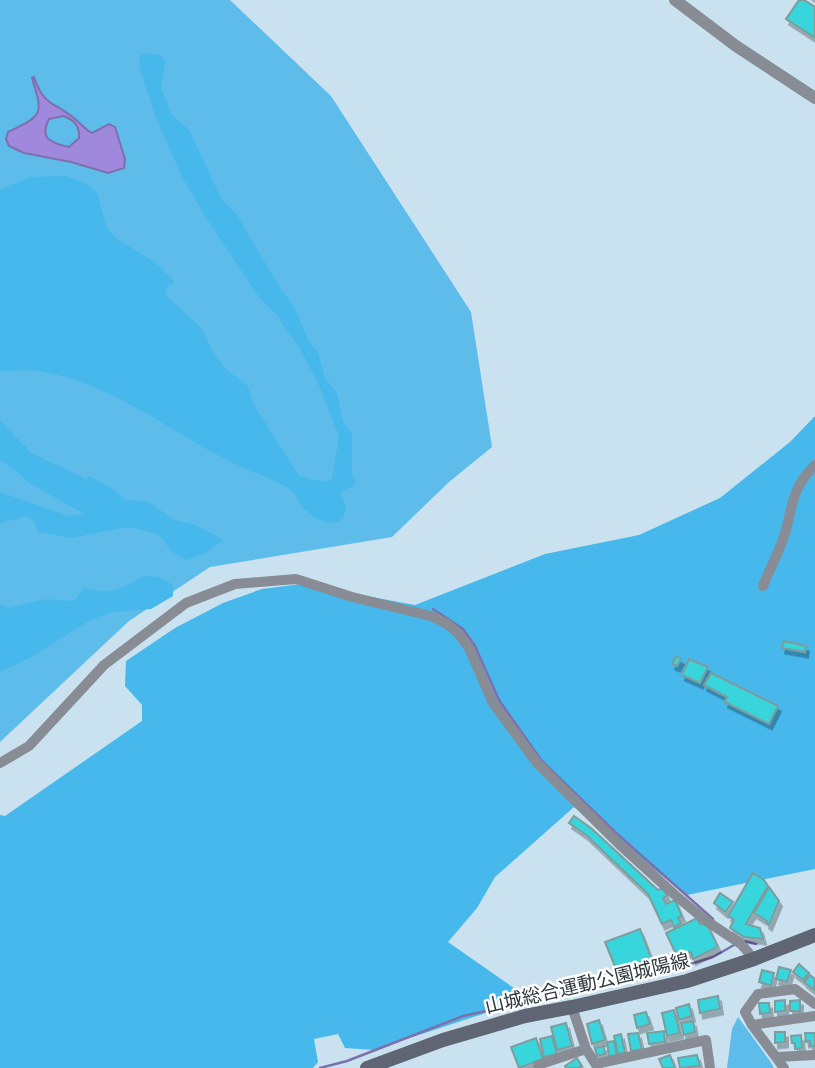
<svg xmlns="http://www.w3.org/2000/svg" width="815" height="1068" font-family="'Source Sans 3','Noto Sans JP',sans-serif">
<style>
.green{fill:#5ebcea}
.forest{fill:#46b8eb}
.water{fill:#a088dd;stroke:#7e70ad;stroke-width:2;fill-rule:evenodd}
.lines{fill:none;stroke-linecap:round;stroke-linejoin:round}
.stream{stroke:#7e70ad;stroke-width:2.5}
.building{fill:#37d5dc;stroke:#7f9c9d;stroke-width:2;filter:url(#shadow)}
.path{stroke:#96a9b4;stroke-width:2;stroke-dasharray:5 5;stroke-linecap:butt}
.minor{stroke:#888c95;stroke-width:10}
.tertiary{stroke:#888c95;stroke-width:12}
.secondary{stroke:#5f6572;stroke-width:14}
.labels{text-anchor:middle;stroke-width:5;stroke-linejoin:round;paint-order:stroke}
.street-label{font-size:19px;fill:#2e373c;stroke:#fff}
</style>
<defs>
<filter id="shadow"><feDropShadow dx="3" dy="5.5" stdDeviation="0" flood-color="#0004"/></filter>
</defs>
<rect width="100%" height="100%" fill="#cae2f0"/>
<g class="green">
<polygon points="0,0 230,0 331,96 471,312 492,447 449,482 392,537 210,567 129,621 0,742"/>
<polygon points="738,1017 770,1061 774,1068 727,1068 732,1029"/>
</g>
<g class="forest">
<path d="M144,53L161,55L165,61L161,88L171,114L189,130L221,198L237,215L280,288L294,306L308,340L318,352L325,378L337,393L343,422L352,434V476L356,483L350,488L343,490L341,494L346,508L343,519C330,527 316,520 305,510C296,500 299,494 285,486C267,477 249,471 231,462C167,430 111,382 38,371C26,369 12,371 0,371V190L29,177L66,176L84,183L97,192L106,226L114,237L156,263L175,282L165,289L167,296L202,329L214,354L227,370L247,385L254,405L299,476L324,482L332,479L339,436L318,383L300,349L276,314L259,297L205,216L182,177L155,115L140,69L139,58Z"/>
<polygon points="815,416 815,869 687,895 574,807 495,877 477,908 448,942 521,993 522,1001 373,1050 345,1048 338,1034 314,1039 318,1062 313,1068 0,1068 0,815 5,816 142,721 142,705 125,686 126,661 175,628 223,603 262,589 301,584 415,605 545,554 639,535 720,498 790,442"/>
<polygon points="0,420 31,453 86,479 89,476 113,489 125,500 149,502 174,520 196,525 223,540 206,553 186,560 171,551 162,538 155,533 128,527 71,538 38,532 34,521 27,516 0,523 0,492 69,516 84,514 28,482 14,469 0,460"/>
<path d="M143,576L158,577L173,585V596L151,609L112,612L88,621L32,657L0,672V604L9,608L45,599L74,601L83,588C109,594 120,591 143,576Z"/>
</g>
<path class="water" d="M34,77C44,107 54,101 75,119C81,124 85,129 92,133L109,124L115,127L125,159L124,168L108,173L71,162L24,153L9,146L6,139L8,132C44,115 43,114 32,78ZM63,116C73,119 80,126 79,138L69,147C50,143 39,138 49,119Z"/>
<g class="lines">
<g class="stream">
<polyline points="433,609 463,629 475,646 499,700 541,760 615,832 713,919"/>
<polyline points="744,941 756,944"/>
<polyline points="320,1068 347,1061 463,1016 665,972 713,957 734,945"/>
</g>
</g>
<g class="building">
<polygon points="799,0 804,0 815,7 815,38 786,19"/>
<polygon points="784,641 806,646 805,652 782,648"/>
<polygon points="676,656 681,659 677,666 672,664"/>
<polygon points="689,659 708,667 700,683 682,675"/>
<polygon points="711,673 778,706 769,724 725,702 727,697 704,685"/>
<polygon points="574,816 591,828 658,890 663,888 667,896 663,898 666,904 675,900 682,916 678,918 681,923 674,927 671,920 662,924 648,894 586,835 569,823"/>
<polygon points="753,873 764,880 768,886 746,924 760,928 763,939 744,937 730,928 734,920 728,916"/>
<polygon points="769,887 779,901 769,925 766,923 767,921 754,913"/>
<polygon points="720,893 733,902 725,912 714,903"/>
<polygon points="697,918 700,924 706,922 718,947 693,959 691,952 677,956 666,933"/>
<polygon points="640,929 652,960 618,974 605,942"/>
<polygon points="799,964 809,973 803,980 793,972"/>
<polygon points="779,967 791,970 787,982 776,979"/>
<polygon points="762,970 774,973 771,986 759,982"/>
<polygon points="810,975 815,979 814,990 804,982"/>
<polygon points="718,996 720,1009 700,1013 698,1000"/>
<polygon points="785,1000 785,1011 775,1012 775,1001"/>
<polygon points="800,1000 800,1011 790,1011 790,1001"/>
<polygon points="759,1003 769,1003 770,1013 760,1014"/>
<polygon points="689,1004 692,1016 679,1020 676,1008"/>
<polygon points="674,1010 680,1033 667,1036 662,1013"/>
<polygon points="646,1012 650,1024 637,1028 634,1015"/>
<polygon points="599,1020 605,1040 592,1044 587,1024"/>
<polygon points="693,1021 695,1032 684,1035 681,1023"/>
<polygon points="566,1023 572,1046 557,1050 551,1027"/>
<polygon points="664,1031 665,1042 649,1044 647,1033"/>
<polygon points="775,1032 785,1032 785,1042 775,1043"/>
<polygon points="638,1033 642,1049 631,1051 628,1034"/>
<polygon points="805,1033 815,1033 815,1046 810,1046 810,1041 806,1042"/>
<polygon points="621,1034 625,1053 618,1054 614,1036"/>
<polygon points="801,1035 802,1048 795,1049 795,1043 792,1043 791,1036"/>
<polygon points="552,1036 557,1054 544,1057 540,1039"/>
<polygon points="536,1038 543,1059 519,1068 511,1047"/>
<polygon points="614,1041 617,1055 609,1056 607,1042"/>
<polygon points="604,1046 605,1054 597,1056 595,1048"/>
<polygon points="670,1055 675,1068 663,1068 659,1059"/>
<polygon points="697,1055 700,1066 680,1068 678,1058"/>
<polygon points="577,1058 582,1066 578,1068 566,1068 565,1066"/>
</g>
<g class="lines">
<polyline class="path" points="812,0 815,2"/>
<g class="minor">
<path d="M763,586C770,568 781,549 786,530C793,502 793,487 815,465"/>
<polyline points="0,763 29,746 104,665 186,603 235,584 296,579 352,597 431,616 447,624 458,633 469,648 493,703 537,763 620,845 675,895 705,920 741,944 754,959"/>
<polyline points="572,1007 586,1049 598,1068"/>
<polyline points="752,1025 745,1012 758,994 795,989 815,1004"/>
<polyline points="777,1057 815,1055"/>
<polyline points="596,1064 706,1040 710,1068"/>
<polyline points="540,1068 538,1065 586,1049"/>
<polyline points="784,1068 752,1025 815,1016"/>
</g>
<polyline class="tertiary" points="675,0 736,46 815,98"/>
<polyline class="secondary" points="367,1068 443,1040 525,1016 572,1007 687,981 754,959 815,935"/>
</g>
<g class="labels">
<g class="street-label">
<text transform="translate(587 983) rotate(-13)" y="7">山城総合運動公園城陽線</text>
</g>
</g>
</svg>
